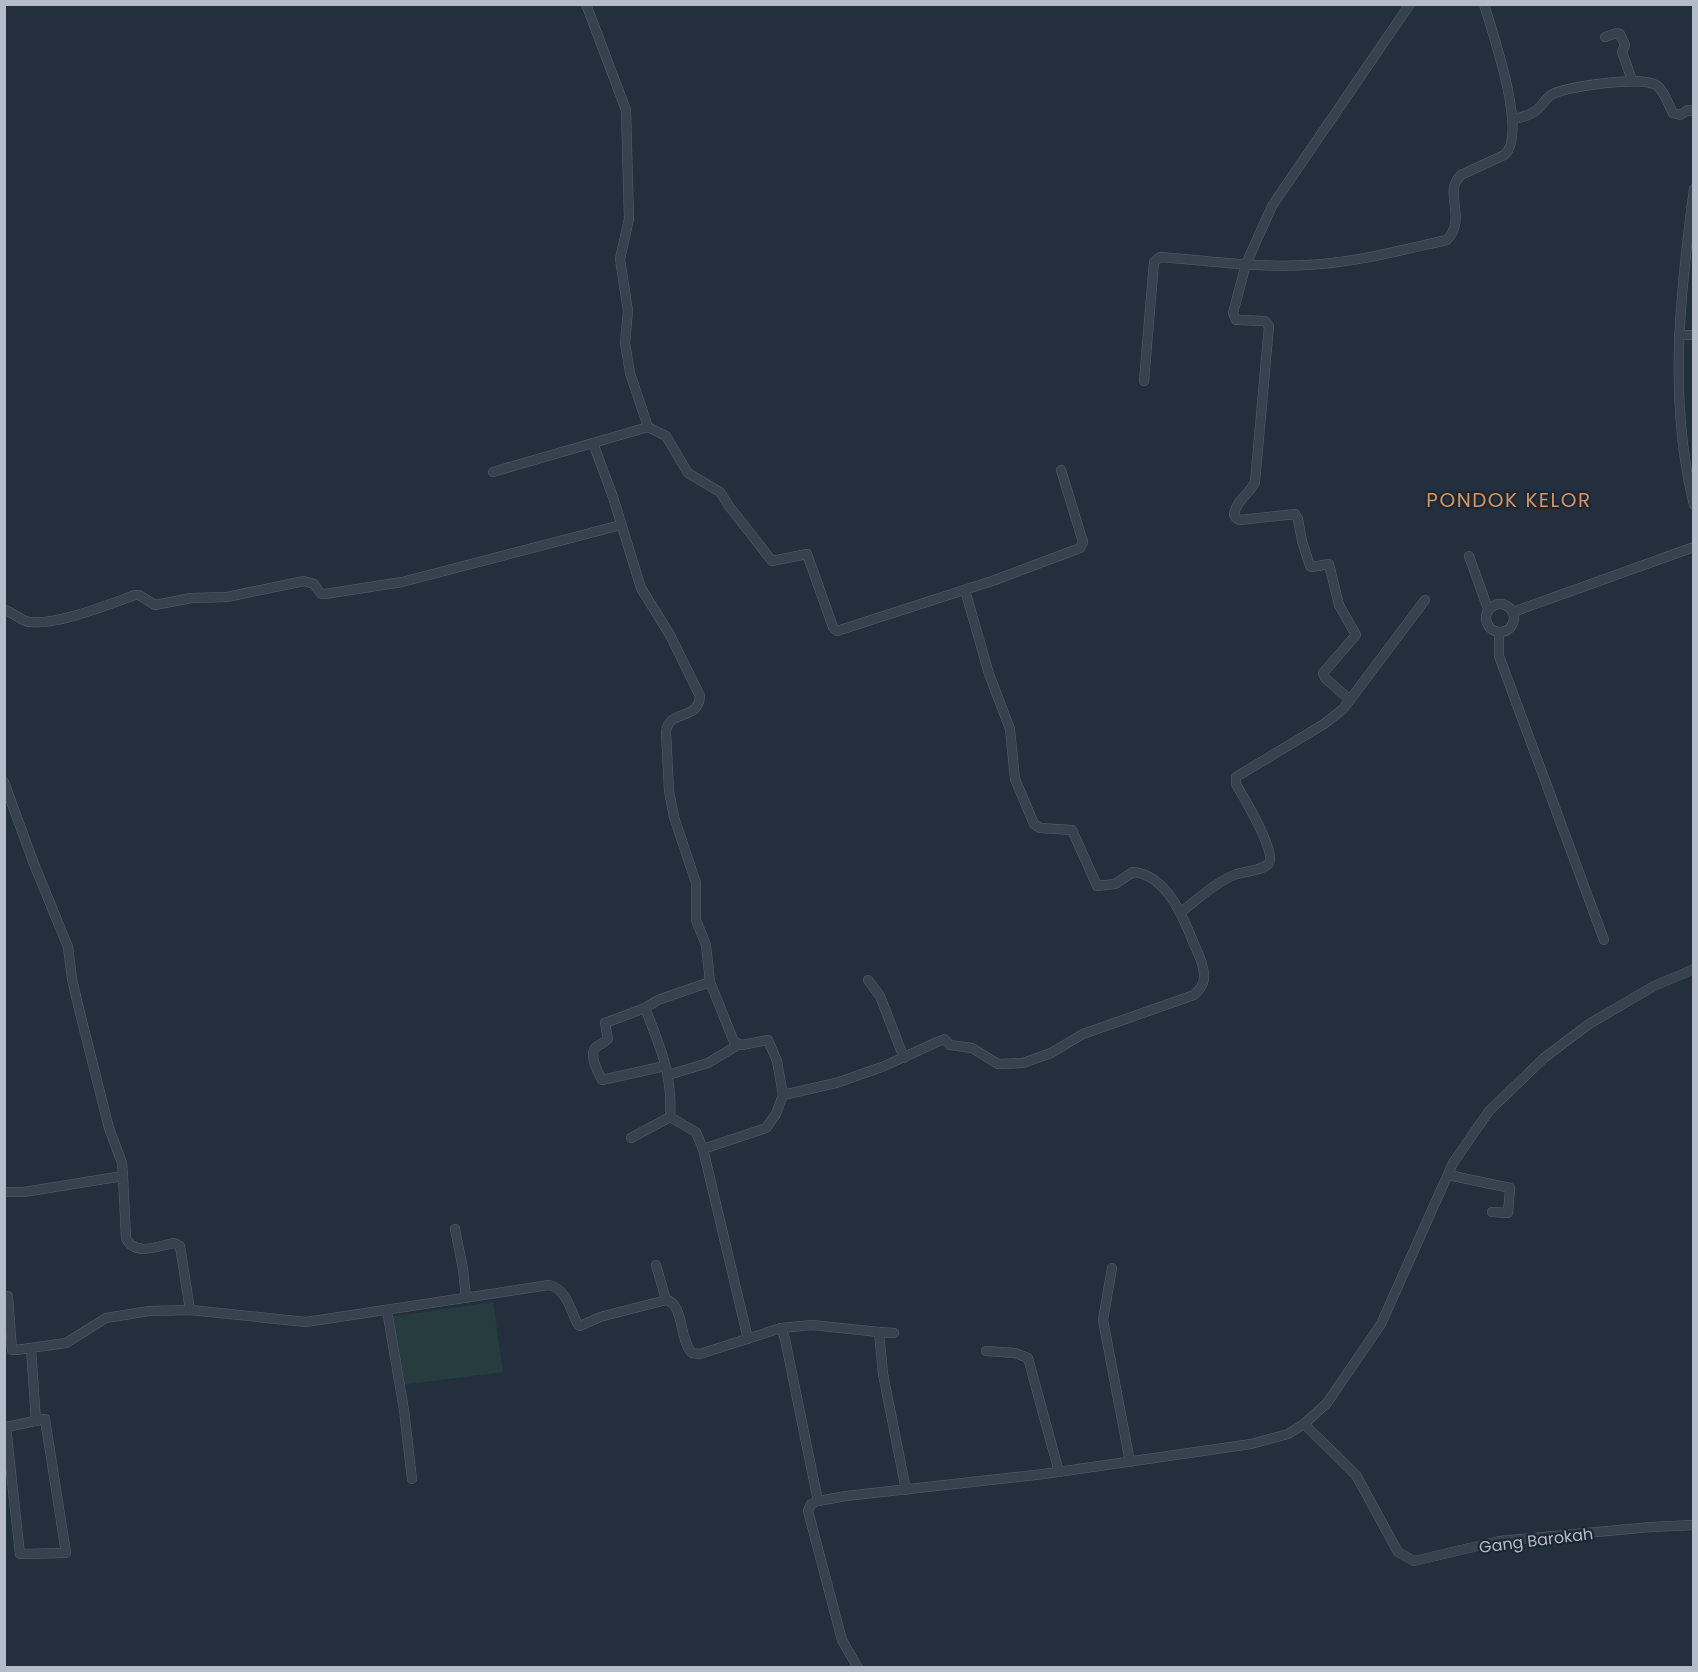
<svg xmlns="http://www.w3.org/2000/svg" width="1698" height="1672" font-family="Poppins,sans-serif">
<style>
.green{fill:#263c3f}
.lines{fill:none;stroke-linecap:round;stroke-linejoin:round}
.minor-casing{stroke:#565f6c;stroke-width:10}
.minor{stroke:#38414e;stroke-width:9}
.labels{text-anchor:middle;stroke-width:4.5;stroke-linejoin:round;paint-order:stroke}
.street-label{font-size:16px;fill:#b4bcc9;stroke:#1d2633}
.quarter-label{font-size:20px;letter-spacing:1.5px;fill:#d59563;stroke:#1d2633}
</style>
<rect width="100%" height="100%" fill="#242f3e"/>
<polygon class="green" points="493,1302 503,1372 401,1385 390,1317"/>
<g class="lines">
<defs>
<g id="minor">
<polyline points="1605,37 1617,33 1620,34 1625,45 1622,52 1632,80"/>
<path d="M1514,119C1522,117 1532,115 1539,108C1543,104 1546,98 1551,95C1566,86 1642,76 1656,85C1664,90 1668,104 1673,113L1680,115L1688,110L1694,111"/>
<path d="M1694,189C1680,294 1668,400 1694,505"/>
<polyline points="1679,335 1694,335"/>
<path d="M1144,381L1154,262L1160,257C1209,261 1258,268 1307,265C1354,263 1402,250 1447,240C1468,217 1442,193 1461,175L1504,155C1529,136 1492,32 1484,4"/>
<polyline points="648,427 666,436 688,473 720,492 729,506 772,561 807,554 833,627 837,631 995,580 1080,548 1083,542 1061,470"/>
<path d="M593,443L613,497L641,588L670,635L700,696C698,722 669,708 666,732L669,791L674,817L696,883V920L706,945L710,982L734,1042L742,1045L768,1040L777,1061L783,1095L776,1114L766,1128L703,1149L748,1339"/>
<polyline points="493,472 648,427 630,373 625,343 628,311 620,259 629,219 626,110 586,4"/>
<polyline points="1469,556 1488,609"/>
<circle cx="1500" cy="618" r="14"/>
<path d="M4,610C14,612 20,621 30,622C58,625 107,605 135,595H139L155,605L191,598L227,597L304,581L314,584L321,594H325L402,582L621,525"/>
<polyline points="1513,612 1694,547"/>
<polyline points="1499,632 1499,656 1604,940"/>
<path d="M1350,700L1325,678L1323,673L1356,635L1339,605L1329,564L1312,567L1310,566L1302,541L1298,519L1295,514L1240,520L1236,518L1234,514C1237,499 1250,494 1255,482L1269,326L1265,321L1236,320L1233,313L1246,264L1272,206L1410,4"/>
<polyline points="4,782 34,864 68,947 72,979 79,1009 109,1128 122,1163 123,1176 24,1192 4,1192"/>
<path d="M1181,912C1198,899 1215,883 1234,875C1244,871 1263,871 1269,863C1277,853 1243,796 1236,784V777L1324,724L1343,709L1425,600"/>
<polyline points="868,980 880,996 904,1058"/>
<path d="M645,1008L605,1023L608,1039C604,1043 600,1044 596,1047C588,1055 598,1072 602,1080L665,1066"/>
<polyline points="668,1075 708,1063 738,1045"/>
<path d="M783,1095L836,1083L882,1067L944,1039L950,1045L972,1048L998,1064L1023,1063L1051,1053L1083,1034L1194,995C1199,990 1203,986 1204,979C1205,968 1199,954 1194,944C1183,917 1167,875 1133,872L1115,884L1097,886L1072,830L1040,828L1034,824L1015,779L1010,729L989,674L965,590"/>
<polyline points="631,1138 670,1117"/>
<path d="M703,1149L696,1132L670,1117C673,1076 660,1046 645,1008L658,1000L710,982"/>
<polyline points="1448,1175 1510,1188 1508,1213 1492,1212"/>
<path d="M123,1176L126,1238C135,1257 157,1246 174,1243L180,1246L190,1310"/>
<polyline points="455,1229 463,1269 466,1298"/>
<polyline points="656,1265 666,1300"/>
<polyline points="1112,1268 1103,1320 1130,1462"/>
<path d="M8,1296L12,1350H16L66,1343L106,1318L149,1311L190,1310L306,1322L549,1285C566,1289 570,1308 577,1323L580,1326L600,1317L666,1300C684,1303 679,1340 692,1353L700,1354L781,1328L785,1339L818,1501"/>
<polyline points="387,1310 404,1410 412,1479"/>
<polyline points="781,1328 812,1325 879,1332 883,1374 906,1490"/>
<polyline points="879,1332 894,1333"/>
<polyline points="31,1349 36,1421"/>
<polyline points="986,1351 1015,1353 1028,1358 1059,1472"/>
<polygon points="45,1419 66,1553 20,1554 6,1427"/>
<polyline points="1304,1424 1356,1475 1398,1552 1414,1561 1499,1541 1651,1527 1694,1525"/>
<polyline points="858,1668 842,1640 808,1511 811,1504 818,1501 846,1496 1044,1474 1251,1444 1288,1434 1304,1424 1327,1403 1381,1324 1453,1163 1489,1111 1544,1058 1589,1024 1654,986 1694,969"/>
</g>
</defs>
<use href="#minor" class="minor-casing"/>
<use href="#minor" class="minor"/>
</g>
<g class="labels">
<g class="street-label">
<text transform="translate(1536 1540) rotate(-7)" y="6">Gang Barokah</text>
</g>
<g class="quarter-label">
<text x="1509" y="507">PONDOK KELOR</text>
</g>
</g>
<rect width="1698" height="1672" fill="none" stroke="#b4bcc9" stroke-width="12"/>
</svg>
